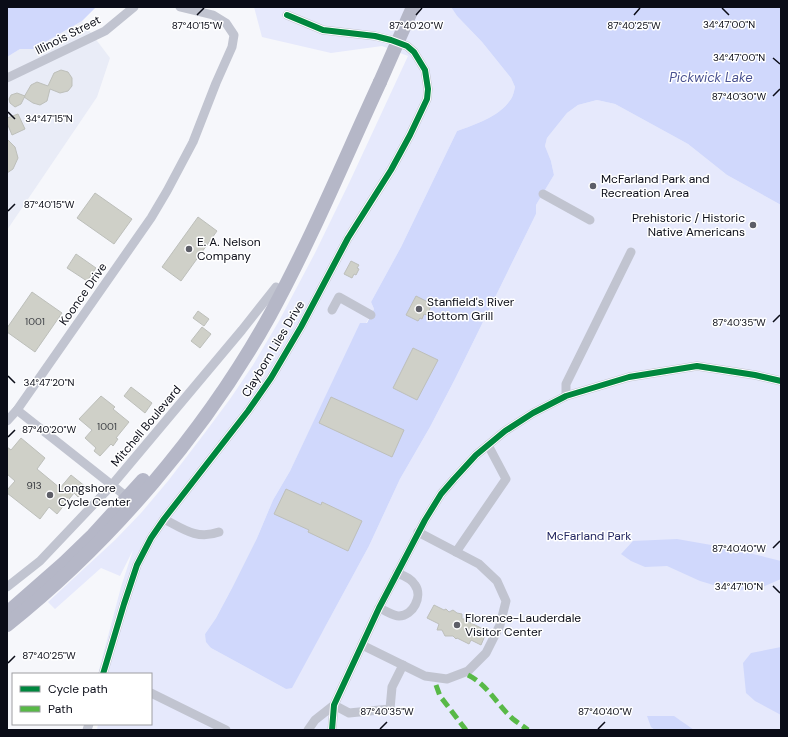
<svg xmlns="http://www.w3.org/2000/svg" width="788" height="737" font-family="'DM Sans',sans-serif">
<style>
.built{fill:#e9ecf7}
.green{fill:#e6e9fc}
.water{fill:#d0d8fc}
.building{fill:#cfd0c8;stroke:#bdbfba}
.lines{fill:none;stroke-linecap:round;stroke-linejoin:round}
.minor{stroke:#c1c4d0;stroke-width:9}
.highway{stroke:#b5b7c7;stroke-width:14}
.highway-bridge{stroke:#b5b7c7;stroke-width:14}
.quiet{stroke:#58b947;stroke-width:5;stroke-dasharray:10 5;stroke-linecap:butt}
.cycleway-casing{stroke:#fff;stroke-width:8}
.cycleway{stroke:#00873e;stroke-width:6}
.ticks{fill:none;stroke:#0a0c17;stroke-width:1.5}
.poi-dot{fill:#5d5e67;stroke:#fff;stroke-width:1.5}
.labels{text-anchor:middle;stroke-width:3;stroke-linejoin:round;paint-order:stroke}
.number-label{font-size:10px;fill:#3b3d43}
.street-label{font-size:12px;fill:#0a0c17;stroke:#fff}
.poi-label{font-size:12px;fill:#0a0c17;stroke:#fff;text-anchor:start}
.park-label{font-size:12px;fill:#242862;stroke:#fff}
.water-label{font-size:13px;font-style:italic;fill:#48508f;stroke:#fff}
.ticks-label{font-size:10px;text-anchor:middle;fill:#0a0c17;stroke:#fff;stroke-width:3;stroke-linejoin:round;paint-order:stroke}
</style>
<rect width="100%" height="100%" fill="#f6f7fb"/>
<polygon class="built" points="82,21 110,58 97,97 7,230 7,57 20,49 33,49"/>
<path class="green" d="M254,7H451L457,16L482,42L511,78L515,87C514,91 513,96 511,99C499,117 476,124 457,131L401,247L371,302L374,309L332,384L290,471L273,500L257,538L232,588L216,618L205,634L211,648L286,689L325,627L369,546L400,479L430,427L455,379L536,214V205L554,175L551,161L545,146L547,138L567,113L578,105L597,100L615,104L688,144L727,175L781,205V730H97L98,724H151V674H98L121,587L133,550L120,576L101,568L55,609L48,602L115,540L141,513L168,481L204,434L230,399L253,365L279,321L315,253L350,181L408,56L382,46L331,53L262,37Z"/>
<g class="water">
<polygon points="7,7 96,7 82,21 33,49 20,49 7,57"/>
<path d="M451,7H781V205L727,175L688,144L615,104L597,100L578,105L567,113L547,138L545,146L551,161L554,175L536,205V214L455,379L430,427L400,479L369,546L292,688L286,689L211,648L206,642L205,634L216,618L232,588L257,538L273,500L290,471L360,323H367L374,309L371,302L401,247L457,131C476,124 499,117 511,99C513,96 514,91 515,87L511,78L482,42L457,16Z"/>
<polygon points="677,539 734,549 781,561 781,579 760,588 734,591 700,581 667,566 645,567 631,561 621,554 633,541"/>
<polygon points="781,647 781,715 755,701 746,693 743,663 751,653"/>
<polygon points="647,716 674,716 694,730 655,730 651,727"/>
</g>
<g class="building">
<polygon points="61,70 68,72 72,78 72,86 68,91 60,93 50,89 47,101 40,105 33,103 24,97 31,85 37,82 48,86 54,73"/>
<polygon points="17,93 25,96 21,104 15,107 10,103 9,99 11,95"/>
<polygon points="18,114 25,129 12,135 7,123 7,118"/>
<polygon points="7,139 15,147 18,158 13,169 7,173"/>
<polygon points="95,193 132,219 114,244 77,218"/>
<polygon points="198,217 217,231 181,281 162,267"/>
<polygon points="76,254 96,268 87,281 67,268"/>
<polygon points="351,261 359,265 357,268 359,269 356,275 354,274 352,278 344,274"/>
<polygon points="32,292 62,313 35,352 7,332 7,328"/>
<polygon points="416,296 432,304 427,315 424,314 422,319 420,318 418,321 406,315"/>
<polygon points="198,311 209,319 204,326 193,318"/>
<polygon points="202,327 211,334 200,348 191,341"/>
<polygon points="413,348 438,360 417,400 393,388"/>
<polygon points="131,387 152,403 145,413 124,396"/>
<polygon points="101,396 115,407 113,409 129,422 116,438 118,439 113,446 111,444 100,456 94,451 96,448 85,438 92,430 79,419"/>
<polygon points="331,397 404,430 392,457 319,423"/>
<polygon points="21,438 45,458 37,469 60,488 71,475 86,487 78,497 74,493 57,514 49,507 40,519 7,493 7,490 15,481 7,474 7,447 11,450"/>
<polygon points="286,489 321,505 322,502 362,521 348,551 308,532 309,530 274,514"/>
<polygon points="434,605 444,610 446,609 449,612 453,610 457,613 462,614 462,619 467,619 467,621 487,631 481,645 471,640 469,644 457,638 456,639 453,636 445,636 442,630 437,630 439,624 427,618"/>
</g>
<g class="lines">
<g class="minor">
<polyline points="7,78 105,31 134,7"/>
<polyline points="543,194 590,220"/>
<polyline points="332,310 339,297 371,315"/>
<polyline points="566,396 566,384 631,252"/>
<polyline points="17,410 127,497"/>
<polyline points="7,421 17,410 151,218 167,191 193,142 216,83 232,47 234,35 226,23 213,15 180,7"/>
<path d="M164,519C183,529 197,540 219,532"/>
<polyline points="456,552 506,479 488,445"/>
<polyline points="7,587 40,561 112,485 242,330 276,287"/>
<path d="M379,608C385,610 393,616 399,616C413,616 423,596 415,585C411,578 404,576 397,573"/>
<polyline points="362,645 425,676 447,679 468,671 486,653 500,625 506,601 497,581 479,564 418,532"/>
<polyline points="103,674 124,604 137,565 151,538 164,519 248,411 271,378 301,327 348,238 391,170 410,135 427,99 428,89 425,70 414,52 407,46 391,40 375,36 323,30 287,15"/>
<polyline points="151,693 226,730"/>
<polyline points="334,705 349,713 390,709 392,687 403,665"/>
<polyline points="87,730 89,724"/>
<polyline points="308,730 315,720 334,705"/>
<polyline points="332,730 334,705 379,608 425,520 441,494 454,479 476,455 505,431 533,413 566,396 629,377 697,366 755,375 781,381"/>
</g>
<g class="highway">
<polyline points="7,613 64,563 93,535 143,480"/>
<path d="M7,625C110,543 206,431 270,315C311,240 344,160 380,82"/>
</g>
<polyline class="highway-bridge" points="380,82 413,7"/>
<g class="quiet">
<path d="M468,675C488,685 497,705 513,719C518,723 523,726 528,730"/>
<polyline points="436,685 440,696 466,730"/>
</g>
<defs>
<g id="cycleway">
<polyline points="103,674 124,604 137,565 151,538 164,519 248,411 271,378 301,327 348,238 391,170 410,135 427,99 428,89 425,70 414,52 407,46 391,40 375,36 323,30 287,15"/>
<polyline points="332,730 334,705 379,608 425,520 441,494 454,479 476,455 505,431 533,413 566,396 629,377 697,366 755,375 781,381"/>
</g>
</defs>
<use href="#cycleway" class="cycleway-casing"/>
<use href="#cycleway" class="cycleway"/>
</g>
<path class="ticks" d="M722,8L729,15M197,15L204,8M416,15L422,8M634,15L640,8M773,58L780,64M773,96L780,89M8,112L15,119M8,211L15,204M773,322L780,315M8,376L15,383M8,437L15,430M773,548L780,541M773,586L780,593M8,663L15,656M380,729L387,722M598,729L605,722"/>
<g class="poi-dot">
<circle cx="593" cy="186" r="4"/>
<circle cx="753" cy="225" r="4"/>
<circle cx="189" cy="249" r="4"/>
<circle cx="419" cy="309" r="4"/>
<circle cx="50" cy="495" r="4"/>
<circle cx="457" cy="625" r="4"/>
</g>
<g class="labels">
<g class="number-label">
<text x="35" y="325">1001</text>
<text x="107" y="430">1001</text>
<text x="34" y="489">913</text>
</g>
<g class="street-label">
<text transform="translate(68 35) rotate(-27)" y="4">Illinois Street</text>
<text transform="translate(83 294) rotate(-55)" y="4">Koonce Drive</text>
<text transform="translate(273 349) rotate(-59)" y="4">Clayborn Liles Drive</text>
<text transform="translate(146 426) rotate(-50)" y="4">Mitchell Boulevard</text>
</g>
<g class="poi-label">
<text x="601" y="183">McFarland Park and<tspan x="601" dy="14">Recreation Area</tspan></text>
<text x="745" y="222" text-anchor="end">Prehistoric / Historic<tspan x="745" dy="14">Native Americans</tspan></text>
<text x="197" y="246">E. A. Nelson<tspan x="197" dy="14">Company</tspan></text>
<text x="427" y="306">Stanfield's River<tspan x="427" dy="14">Bottom Grill</tspan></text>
<text x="58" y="492">Longshore<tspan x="58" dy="14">Cycle Center</tspan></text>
<text x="465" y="622">Florence-Lauderdale<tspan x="465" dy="14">Visitor Center</tspan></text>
</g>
<g class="park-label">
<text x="589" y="540">McFarland Park</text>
</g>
<g class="water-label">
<text x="711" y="82">Pickwick Lake</text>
</g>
</g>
<g class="ticks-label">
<text x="729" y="28">34°47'00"N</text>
<text x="197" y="29">87°40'15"W</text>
<text x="416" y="29">87°40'20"W</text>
<text x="634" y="29">87°40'25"W</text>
<text x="739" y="61">34°47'00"N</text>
<text x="739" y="100">87°40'30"W</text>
<text x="49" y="122">34°47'15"N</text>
<text x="49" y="208">87°40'15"W</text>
<text x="739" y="326">87°40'35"W</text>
<text x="49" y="386">34°47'20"N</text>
<text x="49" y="433">87°40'20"W</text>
<text x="739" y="552">87°40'40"W</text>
<text x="739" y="590">34°47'10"N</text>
<text x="49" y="659">87°40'25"W</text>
<text x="387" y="715">87°40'35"W</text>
<text x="605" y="715">87°40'40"W</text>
</g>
<rect width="788" height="737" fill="none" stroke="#0a0c17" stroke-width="16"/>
<rect x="12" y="673" width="140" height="52" fill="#ffffff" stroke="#9d9ea2"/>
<rect x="20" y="686" width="20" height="6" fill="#00873e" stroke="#9d9ea2"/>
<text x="48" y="693" font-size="12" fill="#0a0c17">Cycle path</text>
<rect x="20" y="706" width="20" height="6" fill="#58b947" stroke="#9d9ea2"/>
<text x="48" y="713" font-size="12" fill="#0a0c17">Path</text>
</svg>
